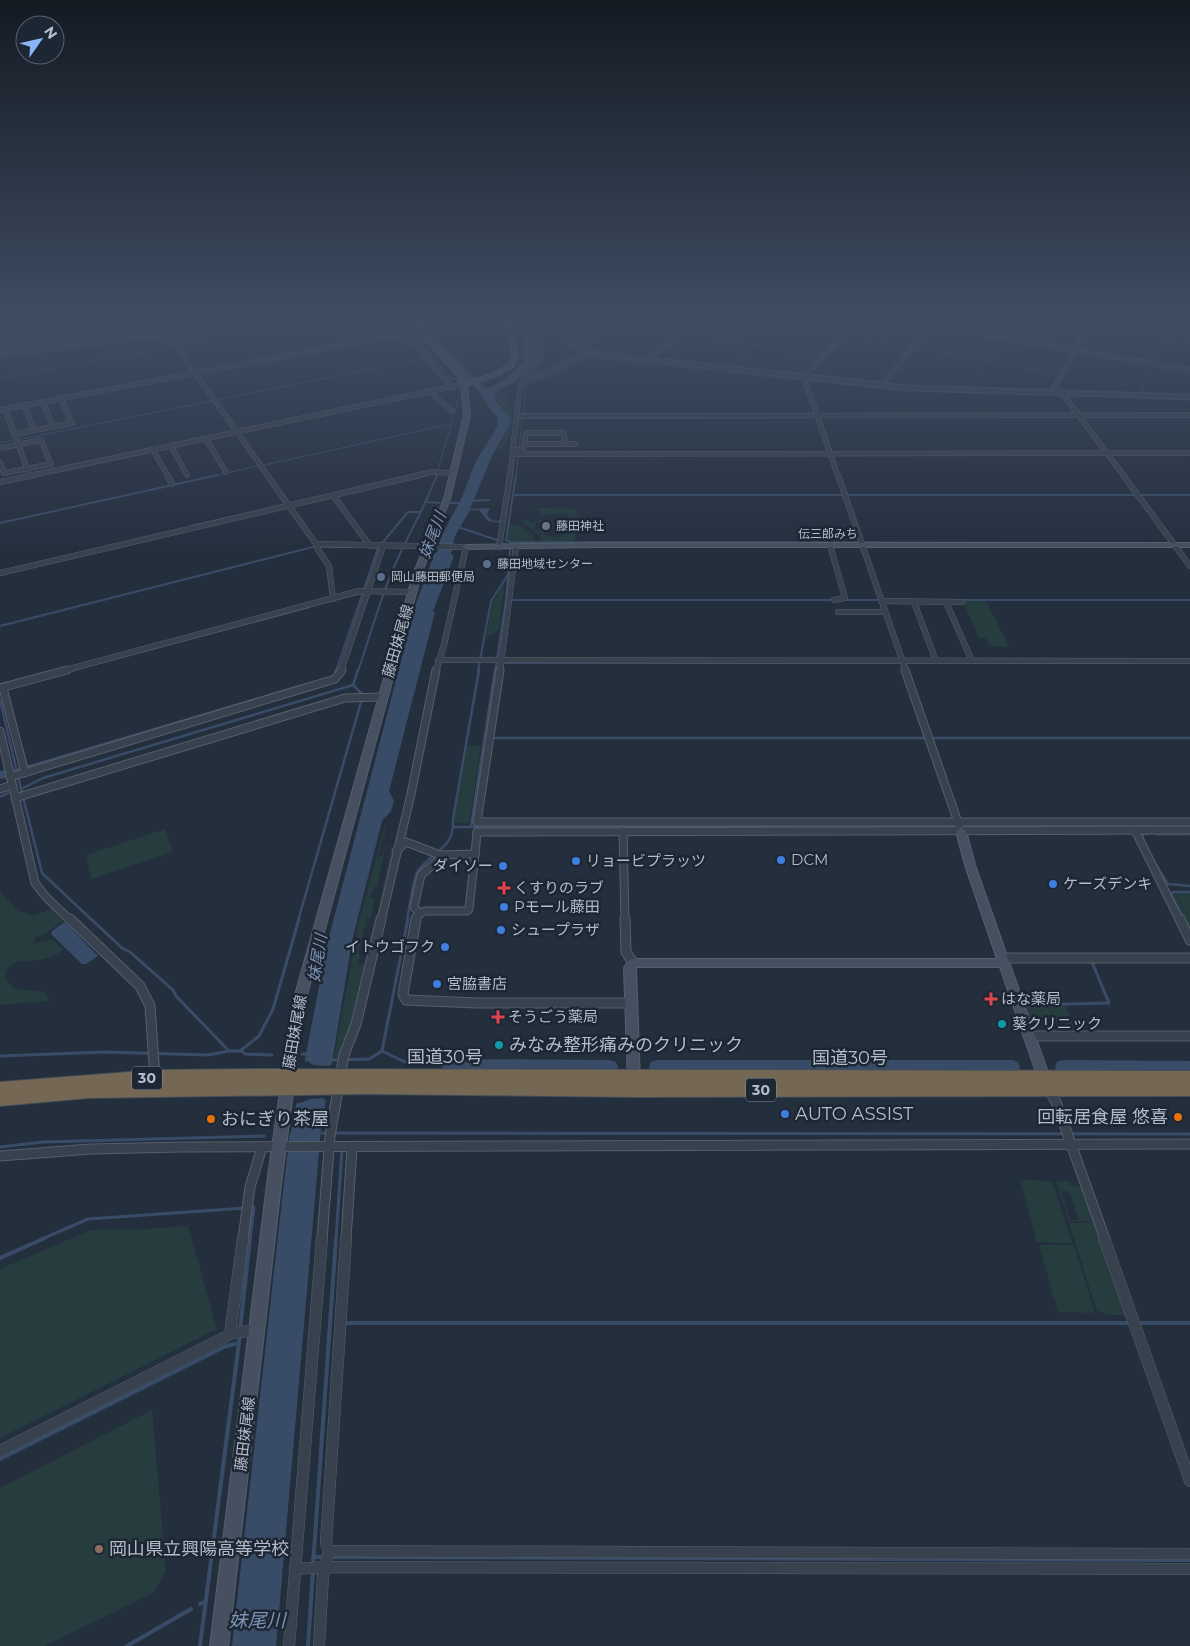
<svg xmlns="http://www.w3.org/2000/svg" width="1190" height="1646" font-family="Montserrat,'Noto Sans JP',sans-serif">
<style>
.green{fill:#263c3f;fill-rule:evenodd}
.water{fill:#394c67}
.pier{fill:#242f3e}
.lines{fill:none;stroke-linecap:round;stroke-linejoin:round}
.stream-far4{stroke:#394c67;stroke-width:1}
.stream-far3{stroke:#394c67;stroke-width:2}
.stream-far2{stroke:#394c67;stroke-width:2.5}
.stream-far1{stroke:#394c67;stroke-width:3}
.stream{stroke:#394c67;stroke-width:4}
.river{fill:#394c67;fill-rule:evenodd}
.street-far4-casing{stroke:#565f6c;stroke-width:5.5}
.street-far3-casing{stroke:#565f6c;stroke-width:6}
.street-far2-casing{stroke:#565f6c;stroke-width:9}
.street-far1-casing{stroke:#565f6c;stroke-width:11}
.street-casing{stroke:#565f6c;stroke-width:12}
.secondary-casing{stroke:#565f6c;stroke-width:2}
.highway-casing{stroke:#434c59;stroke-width:2}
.street-far4{stroke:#38414e;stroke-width:4.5}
.street-far3{stroke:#38414e;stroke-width:5}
.street-far2{stroke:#38414e;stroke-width:7}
.street-far1{stroke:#38414e;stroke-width:9}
.street{stroke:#38414e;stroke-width:11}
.secondary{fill:#465061;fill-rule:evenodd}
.highway{fill:#746855;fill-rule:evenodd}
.worship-dot{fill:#6b7280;stroke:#1d2633;stroke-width:2}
.service-dot{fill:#5c6f8a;stroke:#1d2633;stroke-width:2}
.shop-dot{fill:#3f7fe0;stroke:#1d2633;stroke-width:2}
.health-dot{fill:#e0444e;stroke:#1d2633;stroke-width:2}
.culture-dot{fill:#0f9aa8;stroke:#1d2633;stroke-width:2}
.food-dot{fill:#e8710a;stroke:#1d2633;stroke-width:2}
.education-dot{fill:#8d6e63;stroke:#1d2633;stroke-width:2}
.labels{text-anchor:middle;stroke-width:5;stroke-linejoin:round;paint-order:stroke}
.far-poi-label{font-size:12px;fill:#b4bcc9;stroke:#1d2633;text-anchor:start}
.far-street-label{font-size:12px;fill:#b4bcc9;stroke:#1d2633}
.shield{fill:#1d2633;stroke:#878f9c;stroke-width:1}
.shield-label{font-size:14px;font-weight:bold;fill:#b4bcc9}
.street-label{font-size:15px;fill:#b4bcc9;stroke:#1d2633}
.poi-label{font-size:15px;fill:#b4bcc9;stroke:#1d2633;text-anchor:start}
.water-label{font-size:16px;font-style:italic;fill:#7c92b1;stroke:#1d2633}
.near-poi-label{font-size:18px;fill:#b4bcc9;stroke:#1d2633;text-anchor:start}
.near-street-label{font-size:18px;fill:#b4bcc9;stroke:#1d2633}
.near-water-label{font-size:19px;font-style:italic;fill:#7c92b1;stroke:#1d2633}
</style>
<rect width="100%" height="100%" fill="#242f3e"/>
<g class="green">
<polygon points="14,323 41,323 22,348 0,351 0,335"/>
<polygon points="45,323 101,323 89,341 26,349"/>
<polygon points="104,323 218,323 216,325 93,340"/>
<polygon points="507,395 513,421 504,449 497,450 510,427 510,419 499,403 496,396"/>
<polygon points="536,508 577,509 575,542 540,542 541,536 519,520 528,520 533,522 542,520 541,522 536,522 535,530 547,530 543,535 556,538 565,533 565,523 569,521 569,514 562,513 541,516 539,514 540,510 537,510"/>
<path d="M512,524C521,525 534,533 536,542H511L507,539L508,526Z"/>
<polygon points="505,580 499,629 486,638 492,601 498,595 497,592"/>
<polygon points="963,601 986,601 1009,646 990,646 986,638 979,638"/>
<polygon points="467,745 481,746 469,823 460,823 454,820"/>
<path d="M386,821L385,834L377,858L382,856L384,847H392L391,852L395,846L356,1018L338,1057H334L358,926ZM389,846L391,848L367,964L358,965L360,955L358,954L367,918H371L375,899L370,898L373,889L377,888L385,847Z"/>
<polygon points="165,829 173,852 91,879 86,855"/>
<path d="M0,892L19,911L34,916L52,908L64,920L45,934L35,938L33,944L52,939L63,950C49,960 35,962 17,961L7,969L5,978L14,989L44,992L50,1001L0,1005Z"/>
<polygon points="1172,893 1190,893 1190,929"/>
<path d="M1026,1006H1066L1075,1029C1060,1022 1050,1010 1034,1028Z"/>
<polygon points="1020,1180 1052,1181 1072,1243 1037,1242"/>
<path d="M1056,1181H1068L1071,1185L1084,1187L1096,1222L1069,1221ZM1061,1191H1069L1079,1220H1070Z"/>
<polygon points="1069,1223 1096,1223 1128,1315 1109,1315 1097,1311"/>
<polygon points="188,1226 217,1329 0,1438 0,1269 91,1230 147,1229"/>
<polygon points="1039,1245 1074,1245 1094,1311 1093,1313 1058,1312"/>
<polygon points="152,1410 166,1571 153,1593 45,1646 0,1646 0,1488"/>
</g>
<g class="water">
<path d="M519,323H533L531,324L537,352H539C537,361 527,373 519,379C512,385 501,386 495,395L496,401L510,419L509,426L491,458L470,509L490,508L487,514C489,520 496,522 502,520L501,523L488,521L479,510H470L455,536L451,554L454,556L433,611L435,612L389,791L394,801L391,811L382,821L352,941L321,1129L276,1646H232L287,1156C292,1148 286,1139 291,1132L327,945L415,607L434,554L438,551L441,537L462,497L476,461L497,427L498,419L484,400L482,392L507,378L523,362V353L525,352Z"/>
<polygon points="65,922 98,956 86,964 82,964 51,934 52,931"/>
</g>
<polygon class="pier" points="308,1061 313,1065 328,1066 334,1064 328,1101 322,1098 310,1099 300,1103 294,1103 301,1062"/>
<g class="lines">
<g class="stream-far4">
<polyline points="402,323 449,377 457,380 458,384"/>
<polyline points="559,323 577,345 604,352"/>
<polyline points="779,323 841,334"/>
<polyline points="216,326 218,323"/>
<polyline points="1089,327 1190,343"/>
<polyline points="685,332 819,358"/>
<polyline points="845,335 1060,374"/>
<polyline points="595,337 616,323"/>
<polyline points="1004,337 1014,323"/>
<polyline points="22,350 42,323"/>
<polyline points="637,356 911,385 1190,394"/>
<polyline points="0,358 170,336"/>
<polyline points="1153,363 1167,325"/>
<polyline points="733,366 778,324"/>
<polyline points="534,374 583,350"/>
<polyline points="0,378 309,323"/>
<path d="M471,379C487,376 501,371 511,358L504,341L502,323"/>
<polyline points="972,387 1003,338"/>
<polyline points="494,392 508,395"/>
<polyline points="1142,392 1150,373"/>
<polyline points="1139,398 1190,400"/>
<polyline points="215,400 425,359"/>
<polyline points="22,439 212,401"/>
<polyline points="0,443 12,440"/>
<polyline points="264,465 451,424"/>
<polyline points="417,473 434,470"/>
<polyline points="213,476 258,466"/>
<polyline points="436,476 458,401"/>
<polyline points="516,476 526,386 587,358 596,358 906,391 1114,397"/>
</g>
<g class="stream-far3">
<polyline points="516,475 506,540 510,542 1190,543"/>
<polyline points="514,495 1134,495"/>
<polyline points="1140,495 1190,495"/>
<polyline points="470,501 489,500"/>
<polyline points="426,502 440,503"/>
<polyline points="451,503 461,503"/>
<polyline points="0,523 218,475"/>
<polyline points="191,526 283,505"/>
<polyline points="458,527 497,540"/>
<polyline points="364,547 378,548"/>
<polyline points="513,600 834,600"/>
<polyline points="844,600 881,600"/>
<polyline points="962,600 1190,600"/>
<polyline points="315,605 362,593"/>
<polyline points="0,626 313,547 354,547"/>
<polyline points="496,663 1131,663"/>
<polyline points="70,671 310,607"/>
<polyline points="336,671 378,548 408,512 419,512"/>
<path d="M358,671C371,634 381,594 398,558C411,530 426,504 437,475"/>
<polyline points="478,671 491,601 509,573"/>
<polyline points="495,671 506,600 510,550"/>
</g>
<g class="stream-far2">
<polyline points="67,672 75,670"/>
<polyline points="335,673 336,670"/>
<polyline points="0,700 17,772"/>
<polyline points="484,738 926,738"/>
<polyline points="934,738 1190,738"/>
<polyline points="13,771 303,685"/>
<polyline points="18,777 42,873 93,921"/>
<polyline points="21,789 43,778 353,685"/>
<polyline points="0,797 8,793"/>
<polyline points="471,826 495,670"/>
<polyline points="455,827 1190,826"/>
<polyline points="1157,834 1190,834"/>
<polyline points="1142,838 1142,834 1148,834"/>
<polyline points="1156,865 1168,884 1190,886"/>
<polyline points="1182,916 1171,894 1173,892 1190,892"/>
<polyline points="298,921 363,695 353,685 358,670"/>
<path d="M407,921C409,911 413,878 418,871C432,851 455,849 453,819L479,670"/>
</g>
<g class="stream-far1">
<polyline points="91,919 122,948 130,952 173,990 176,996 229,1051"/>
<polyline points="1027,1005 1109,1003 1092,962 1094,962"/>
<polyline points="240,1051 259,1036 273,1009 299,919"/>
<polyline points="382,1051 405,1062 450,1066"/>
<polyline points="302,1054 309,1054"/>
<polyline points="0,1056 106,1052 208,1055 229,1051 242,1051 245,1054 272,1055"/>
<polyline points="330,1060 369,1059 382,1051 408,919"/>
<polyline points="319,1133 1190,1134"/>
<polyline points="0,1147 43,1142 264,1136"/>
<polyline points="42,1239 88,1219 245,1208"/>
<polyline points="250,1239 254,1207 251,1207"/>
<polyline points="336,1239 342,1150"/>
</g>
<g class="stream">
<polyline points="0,1258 45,1238"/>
<polyline points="346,1323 1131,1323"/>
<polyline points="1137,1323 1190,1323"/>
<polyline points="240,1330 250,1238"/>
<polyline points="0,1459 226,1346 239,1343"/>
<polyline points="313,1557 324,1557"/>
<polyline points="332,1557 1190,1560"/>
<polyline points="313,1565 336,1238"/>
<polyline points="200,1604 206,1601"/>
<polyline points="127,1646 191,1609"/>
<polyline points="200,1646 240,1335"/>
<polyline points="308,1646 313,1570"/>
</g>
<g class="river">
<polygon points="223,323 245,323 226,327 222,325"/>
<polygon points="416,323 423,323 473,376 473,380 467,380"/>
<polygon points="217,324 220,324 220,328 158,335 154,333 158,331"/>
<polygon points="473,382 479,382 491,393 491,397 485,397 473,386"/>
<polygon points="6,770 13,774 11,777 0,779 0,771"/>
<polygon points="450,1059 610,1060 616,1062 618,1067 616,1072 610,1074 450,1073 444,1071 442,1066 444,1061"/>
<polygon points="657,1060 1012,1060 1018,1062 1020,1067 1018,1072 1012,1074 657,1074 651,1072 649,1067 651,1062"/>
<polygon points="1063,1060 1190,1061 1190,1075 1063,1074 1057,1072 1055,1067 1057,1062"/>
</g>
<defs>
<g id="street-far4">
<polyline points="398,323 452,388"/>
<polyline points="634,323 683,332"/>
<polyline points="774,323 778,323"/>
<polyline points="918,323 1190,370"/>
<polyline points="1060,323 1087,327"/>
<polyline points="1089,323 1054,388 1063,394 1124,476"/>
<polyline points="560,331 579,328 587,323"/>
<polyline points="91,343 103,323"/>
<polyline points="571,344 583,343 611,323"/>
<polyline points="590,353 907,388 1190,397"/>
<polyline points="0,354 175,332"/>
<polyline points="647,360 696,323"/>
<polyline points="522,383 590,353 573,346 552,323"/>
<polyline points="882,385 932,323"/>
<polyline points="430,392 452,411"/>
<polyline points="43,402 53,427"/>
<polyline points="24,405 34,430"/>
<polyline points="5,409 28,471"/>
<polyline points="0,410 407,333"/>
<polyline points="517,416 1190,415"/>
<polyline points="15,434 72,423 61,398"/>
<polyline points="206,439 226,472"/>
<polyline points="525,444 575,444"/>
<polyline points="171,446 187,475"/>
<polyline points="0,448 41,440 51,464 4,473 0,462"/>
<polyline points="153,450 168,476"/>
<polyline points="516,450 523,450 526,433 564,433 565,444"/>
<polyline points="513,454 1190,453"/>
<polyline points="28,476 464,384"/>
<polyline points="268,476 170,337 287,323"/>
<polyline points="415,476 432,472 452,473"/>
<polyline points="510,476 520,387 526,375 541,356 535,323"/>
<polyline points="838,476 804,377 855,323"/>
</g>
<g id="street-far3">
<polyline points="167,475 172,484"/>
<polyline points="267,475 316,544 466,547 444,645 436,671"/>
<polyline points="838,475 906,671"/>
<polyline points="1123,475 1190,566"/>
<polyline points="0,482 34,475"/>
<polyline points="333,495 370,546"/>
<polyline points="318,545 317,548 329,566 333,599"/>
<polyline points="830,545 845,598 834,600"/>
<polyline points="499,547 510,475"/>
<polyline points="0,573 420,475"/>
<polyline points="881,601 962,602"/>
<polyline points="914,602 936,661"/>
<polyline points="946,602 972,661"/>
<polyline points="838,612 885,612"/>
<polyline points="438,660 1190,661"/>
<polyline points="62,671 359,591 412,592"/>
<polyline points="341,671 383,546"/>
<polyline points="500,671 516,546"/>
</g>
<g id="street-far2">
<polyline points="500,670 477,822 1190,822"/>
<polyline points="905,670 959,825"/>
<polyline points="0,688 67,670"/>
<polyline points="3,688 25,773"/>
<polyline points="0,731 35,883 46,897 71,921"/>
<polyline points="10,777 335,679 342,670"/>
<polyline points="0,789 12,785"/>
<polyline points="15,798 345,698 382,697"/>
<polyline points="1135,830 1180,921"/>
<polyline points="623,831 625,921"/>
<polyline points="396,851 406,842 440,855 475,854 477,832 1190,830"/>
<polyline points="419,913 414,907 421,875 444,855"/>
<polyline points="381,921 411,794 436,670"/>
<polyline points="415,921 416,917 424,911 467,911 469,909 475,854"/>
</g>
<g id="street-far1">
<polyline points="70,919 140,986 150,1006 155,1077"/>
<polyline points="416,919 403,994 406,1000 477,1003 631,1003"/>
<polyline points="625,919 626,952 633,963"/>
<polyline points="1180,919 1190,940"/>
<polyline points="1003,958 1190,958"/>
<polyline points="1028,1036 1190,1036"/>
<polyline points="1049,1090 1056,1102 1105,1239"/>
<polyline points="0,1156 91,1149 182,1147 1190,1144"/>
<polyline points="243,1239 250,1187 262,1147"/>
<polyline points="322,1239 330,1136 344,1055 356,1024 381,919"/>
<polyline points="346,1239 352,1147"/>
</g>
<g id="street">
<polyline points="1104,1238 1190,1481"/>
<polyline points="230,1334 243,1238"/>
<polyline points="0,1451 233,1333 256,1330"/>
<polyline points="329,1551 1190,1554"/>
<polyline points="295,1569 326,1567 1190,1569"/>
<polyline points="289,1646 322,1238"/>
<polyline points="319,1646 323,1576 329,1551 326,1543 346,1238"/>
</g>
<g id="secondary">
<polygon points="412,323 416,323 462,374 466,382 493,374 508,365 512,354 506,323 511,323 518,354 513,367 497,376 467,385 470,415 450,499 421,575 305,1002 282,1176 228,1646 210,1646 268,1176 293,1002 413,575 444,499 464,415 461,384 457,376"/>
<polygon points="598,543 1190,543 1190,547 598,547 466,549 462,547 466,545"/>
<polygon points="961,827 966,831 975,865 1051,1081 1049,1085 1045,1086 1041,1085 1039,1081 1000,967 636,967 640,1082 638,1086 634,1087 630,1086 628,1082 624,968 629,960 633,959 997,959 965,865 956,831"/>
</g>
<polygon id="highway" points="265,1069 1190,1071 1190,1096 635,1097 367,1094 89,1098 0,1106 0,1082 155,1070"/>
</defs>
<use href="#street-far4" class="street-far4-casing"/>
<use href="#street-far3" class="street-far3-casing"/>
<use href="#street-far2" class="street-far2-casing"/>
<use href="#street-far1" class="street-far1-casing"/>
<use href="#street" class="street-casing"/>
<use href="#secondary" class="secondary-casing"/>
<use href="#highway" class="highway-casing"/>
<use href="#street-far4" class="street-far4"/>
<use href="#street-far3" class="street-far3"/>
<use href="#street-far2" class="street-far2"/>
<use href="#street-far1" class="street-far1"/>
<use href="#street" class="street"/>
<use href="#secondary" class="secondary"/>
<use href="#highway" class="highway"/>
</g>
<linearGradient id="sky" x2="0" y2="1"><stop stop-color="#141a22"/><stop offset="0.58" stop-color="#3f4d63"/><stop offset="1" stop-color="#3f4d63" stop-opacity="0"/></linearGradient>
<rect width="1190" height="553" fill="url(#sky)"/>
<circle class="worship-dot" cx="546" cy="526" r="5"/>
<g class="service-dot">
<circle cx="487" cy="564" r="5"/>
<circle cx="381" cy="577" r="5"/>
</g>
<g class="shop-dot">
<circle cx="781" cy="860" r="5"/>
<circle cx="576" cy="861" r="5"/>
<circle cx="503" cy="866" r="5"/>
<circle cx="1053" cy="884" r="5"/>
<circle cx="504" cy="907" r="5"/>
<circle cx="501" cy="930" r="5"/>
<circle cx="445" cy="947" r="5"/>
<circle cx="437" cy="984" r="5"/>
<circle cx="785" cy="1114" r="5"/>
</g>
<g class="health-dot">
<path d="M501.5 880.5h5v5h5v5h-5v5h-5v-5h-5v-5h5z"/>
<path d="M988.5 991.5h5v5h5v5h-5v5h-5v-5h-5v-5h5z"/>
<path d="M495.5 1009.5h5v5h5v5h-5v5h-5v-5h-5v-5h5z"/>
</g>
<g class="culture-dot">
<circle cx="1002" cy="1024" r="5"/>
<circle cx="499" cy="1045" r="5"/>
</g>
<g class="food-dot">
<circle cx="1178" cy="1117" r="5"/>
<circle cx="211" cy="1119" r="5"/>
</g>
<circle class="education-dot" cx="99" cy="1549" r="5"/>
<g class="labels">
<g class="far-poi-label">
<text x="556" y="530">藤田神社</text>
<text x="497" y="568">藤田地域センター</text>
<text x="391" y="581">岡山藤田郵便局</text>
</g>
<g class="far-street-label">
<text x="828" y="538">伝三郎みち</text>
</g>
<g class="shield">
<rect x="132" y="1066.5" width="30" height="23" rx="4"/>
<rect x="746" y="1078.5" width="30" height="23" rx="4"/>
</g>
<g class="shield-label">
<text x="147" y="1083">30</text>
<text x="761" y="1095">30</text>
</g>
<g class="street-label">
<text transform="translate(398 641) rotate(-74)" y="5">藤田妹尾線</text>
<text transform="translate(295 1032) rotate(-80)" y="5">藤田妹尾線</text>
<text transform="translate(245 1434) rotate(-83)" y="5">藤田妹尾線</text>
</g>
<g class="poi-label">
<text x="791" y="865">DCM</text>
<text x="586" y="866">リョービプラッツ</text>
<text x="493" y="871" text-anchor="end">ダイソー</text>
<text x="1063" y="889">ケーズデンキ</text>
<text x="514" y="893">くすりのラブ</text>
<text x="514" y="912">Pモール藤田</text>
<text x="511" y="935">シュープラザ</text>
<text x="435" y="952" text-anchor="end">イトウゴフク</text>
<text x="447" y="989">宮脇書店</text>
<text x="1001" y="1004">はな薬局</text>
<text x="508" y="1022">そうごう薬局</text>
<text x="1012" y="1029">葵クリニック</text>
</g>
<g class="water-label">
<text transform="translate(432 535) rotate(-69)" y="6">妹尾川</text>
<text transform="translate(317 958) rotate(-81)" y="6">妹尾川</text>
</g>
<g class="near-poi-label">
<text x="509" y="1051">みなみ整形痛みのクリニック</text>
<text x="795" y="1120">AUTO ASSIST</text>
<text x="1168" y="1123" text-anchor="end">回転居食屋 悠喜</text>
<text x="221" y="1125">おにぎり茶屋</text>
<text x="109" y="1555">岡山県立興陽高等学校</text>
</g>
<g class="near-street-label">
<text x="445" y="1063">国道30号</text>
<text x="850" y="1064">国道30号</text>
</g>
<g class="near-water-label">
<text x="257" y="1627">妹尾川</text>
</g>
</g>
<g transform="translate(40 40) rotate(56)"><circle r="24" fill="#1d2633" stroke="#59626f"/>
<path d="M0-4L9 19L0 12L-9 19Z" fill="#8ab4f8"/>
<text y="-8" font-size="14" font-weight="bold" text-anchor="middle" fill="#b4bcc9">N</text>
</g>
</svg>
